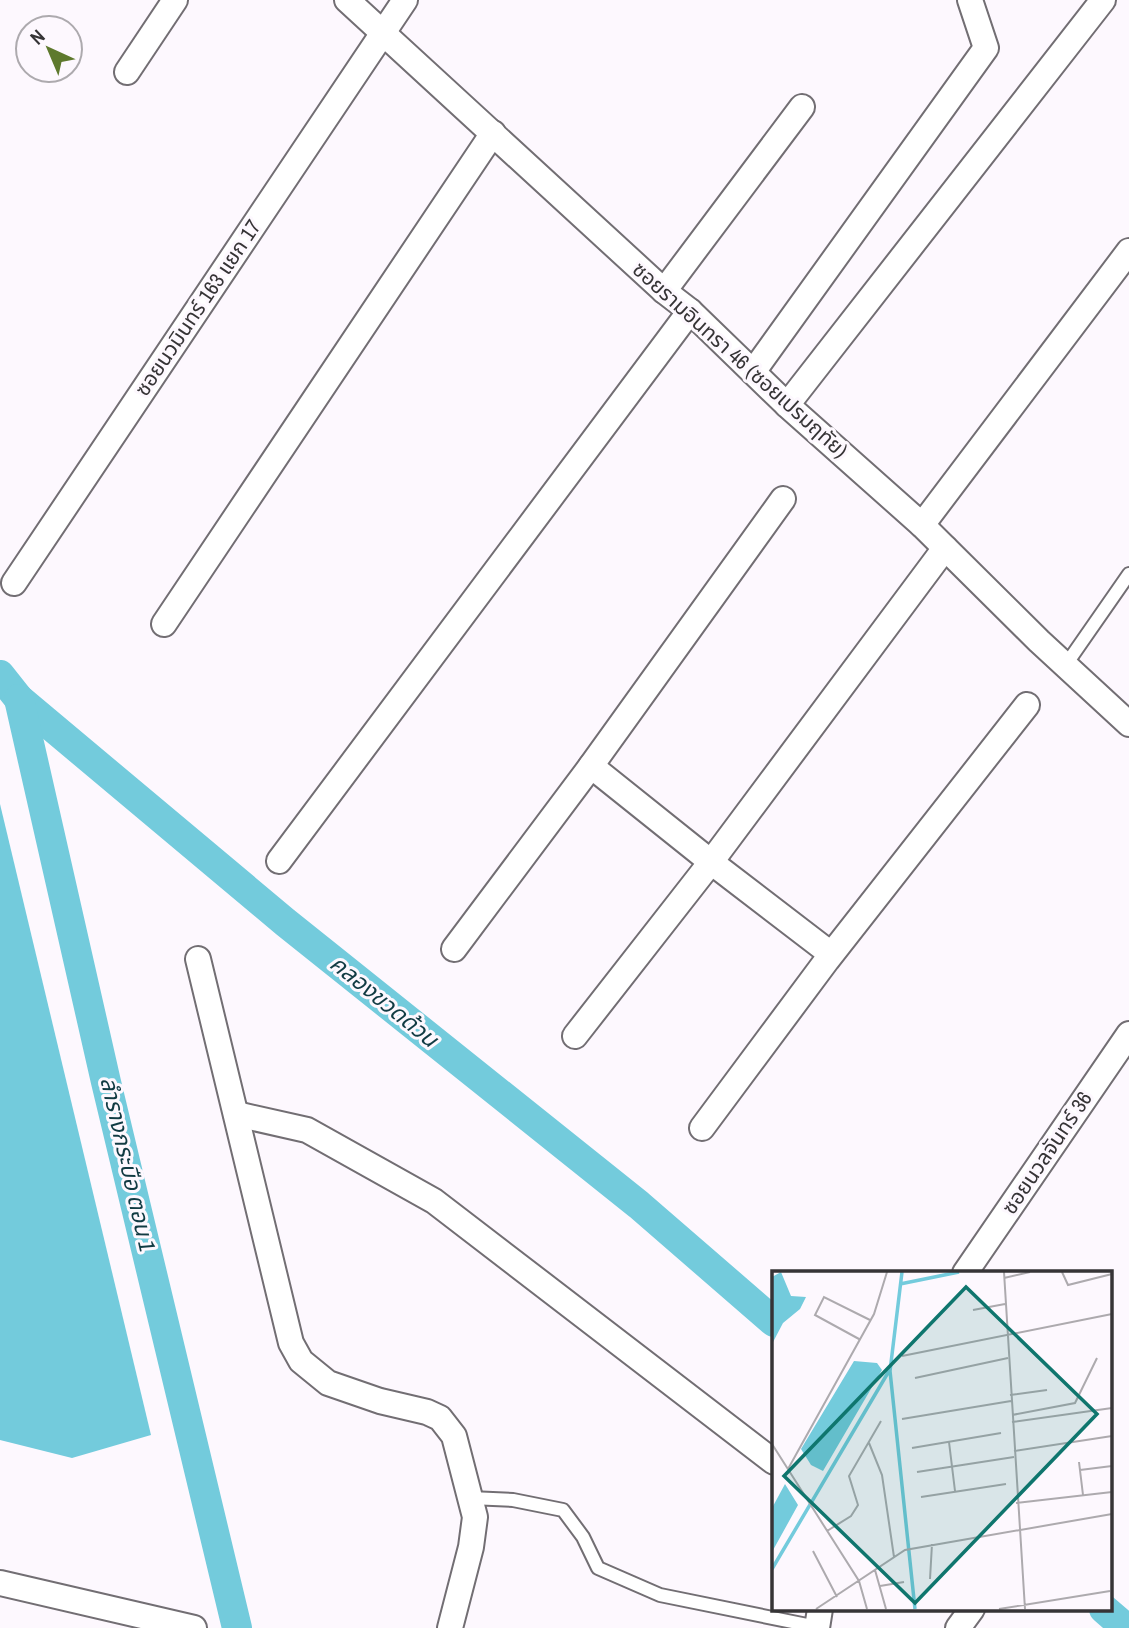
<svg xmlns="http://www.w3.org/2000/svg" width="1129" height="1628" font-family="'Archivo Narrow','Noto Sans Thai',sans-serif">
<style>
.water{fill:#73cbdc}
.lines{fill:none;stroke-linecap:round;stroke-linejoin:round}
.canal{stroke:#73cbdc;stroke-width:30}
.lane-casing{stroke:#726e73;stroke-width:16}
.street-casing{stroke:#726e73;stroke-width:28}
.lane{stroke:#fff;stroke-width:12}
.street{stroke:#fff;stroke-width:24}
.labels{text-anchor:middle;stroke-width:6;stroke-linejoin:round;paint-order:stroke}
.street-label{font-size:21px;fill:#363436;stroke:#fdf8fe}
.water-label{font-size:23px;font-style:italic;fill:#113b43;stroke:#fdf8fe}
.inset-river{fill:none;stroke:#73cbdc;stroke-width:3.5}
.inset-road{fill:none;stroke:#adaaae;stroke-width:2}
.view{fill:#0f766e;fill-opacity:0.15;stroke:#0f766e;stroke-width:3.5}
.inset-edge{fill:none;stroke:#363436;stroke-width:3.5}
</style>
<rect width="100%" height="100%" fill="#fdf8fe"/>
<polygon class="water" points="0,804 151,1435 72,1458 0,1440"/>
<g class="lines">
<g class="canal">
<polyline points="0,675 19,699 285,922 639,1205 774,1322"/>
<polyline points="19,699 106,1082 237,1628"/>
<polyline points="1104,1609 1126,1628"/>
</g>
<defs>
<g id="lane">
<polyline points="1065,666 1129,574"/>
<polyline points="470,1498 513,1500 563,1510 583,1537 598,1568 660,1595 817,1627"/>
</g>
<g id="street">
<polyline points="347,0 664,291 690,311 787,405 922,525 1039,641 1129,724"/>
<polyline points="127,72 175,0"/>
<polyline points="664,291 802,107"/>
<polyline points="753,372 986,48 970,0"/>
<polyline points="787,405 1103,0"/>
<polyline points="922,525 1129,251"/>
<polyline points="14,583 405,0"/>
<polyline points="164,624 493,133"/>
<polyline points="591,766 711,862 831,954"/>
<polyline points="279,861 690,311"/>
<polyline points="454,949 591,766 783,499"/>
<polyline points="198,959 291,1343 301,1361 328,1383 380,1401 427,1412 440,1418 454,1436 475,1517 471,1547 450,1628"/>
<polyline points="575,1036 711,862 945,548"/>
<polyline points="236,1114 307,1130 434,1201 774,1462"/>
<polyline points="702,1128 827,960 1027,705"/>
<polyline points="965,1273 1129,1034"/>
<polyline points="0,1583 194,1628"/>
<polyline points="817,1628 820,1609"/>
<polyline points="958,1628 972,1609"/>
</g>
</defs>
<use href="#lane" class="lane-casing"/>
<use href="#street" class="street-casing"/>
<use href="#lane" class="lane"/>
<use href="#street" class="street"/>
</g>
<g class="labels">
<g class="street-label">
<text transform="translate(198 308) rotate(-56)" y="7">ซอยนวมินทร์ 163 แยก 17</text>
<text transform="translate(740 360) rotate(42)" y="7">ซอยรามอินทรา 46 (ซอยเปรมฤทัย)</text>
<text transform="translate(1047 1153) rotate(-56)" y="7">ซอยนวลจันทร์ 36</text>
</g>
<g class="water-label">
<text transform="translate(384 1001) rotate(39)" y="8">คลองขวดด้วน</text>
<text transform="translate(128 1164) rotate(77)" y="8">ลำรางกระบือ ตอน 1</text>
</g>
</g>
<g transform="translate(772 1271)">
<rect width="340" height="340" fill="#fdf8fe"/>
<path d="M9,1L19,25L34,26L28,38L11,52L0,73V6ZM82,90L105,92L110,99L51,200L39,194L29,178ZM13,213L26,234L0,281V237Z" fill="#73cbdc"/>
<path class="inset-river" d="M130,1L118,100L143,338M128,13L187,1M0,298L117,100"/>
<path class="inset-road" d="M232,1L253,338M290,1L296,14L340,3M232,7L258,1M201,39L233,33M87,68L43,44L52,26L98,49M130,85L340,43M143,107L236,87M238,124L275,119M240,144L303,132L325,87M130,148L239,130M240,151L340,137M177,171L183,220M97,172L110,204L122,286M0,173L87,310L95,338M140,177L229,162M242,180L340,165M307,191L311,224M16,198L102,43L115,1M308,199L340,195M145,201L242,186M149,226L234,213M244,232L340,221M55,260L79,245L86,234L77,205L109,150M41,280L65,326M103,299L114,338M158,308L160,273M108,315L132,311M44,338L133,279L340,243M227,338L338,320"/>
<path class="view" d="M194,16L325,143L143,332L12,205Z"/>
<rect width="340" height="340" class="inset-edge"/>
</g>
<g transform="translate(49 49) rotate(316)"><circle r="33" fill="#fdf8fe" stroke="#adaaae" stroke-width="2"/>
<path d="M0-5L12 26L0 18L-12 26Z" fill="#5e792d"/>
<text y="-10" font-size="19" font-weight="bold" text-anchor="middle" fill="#363436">N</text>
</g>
</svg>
